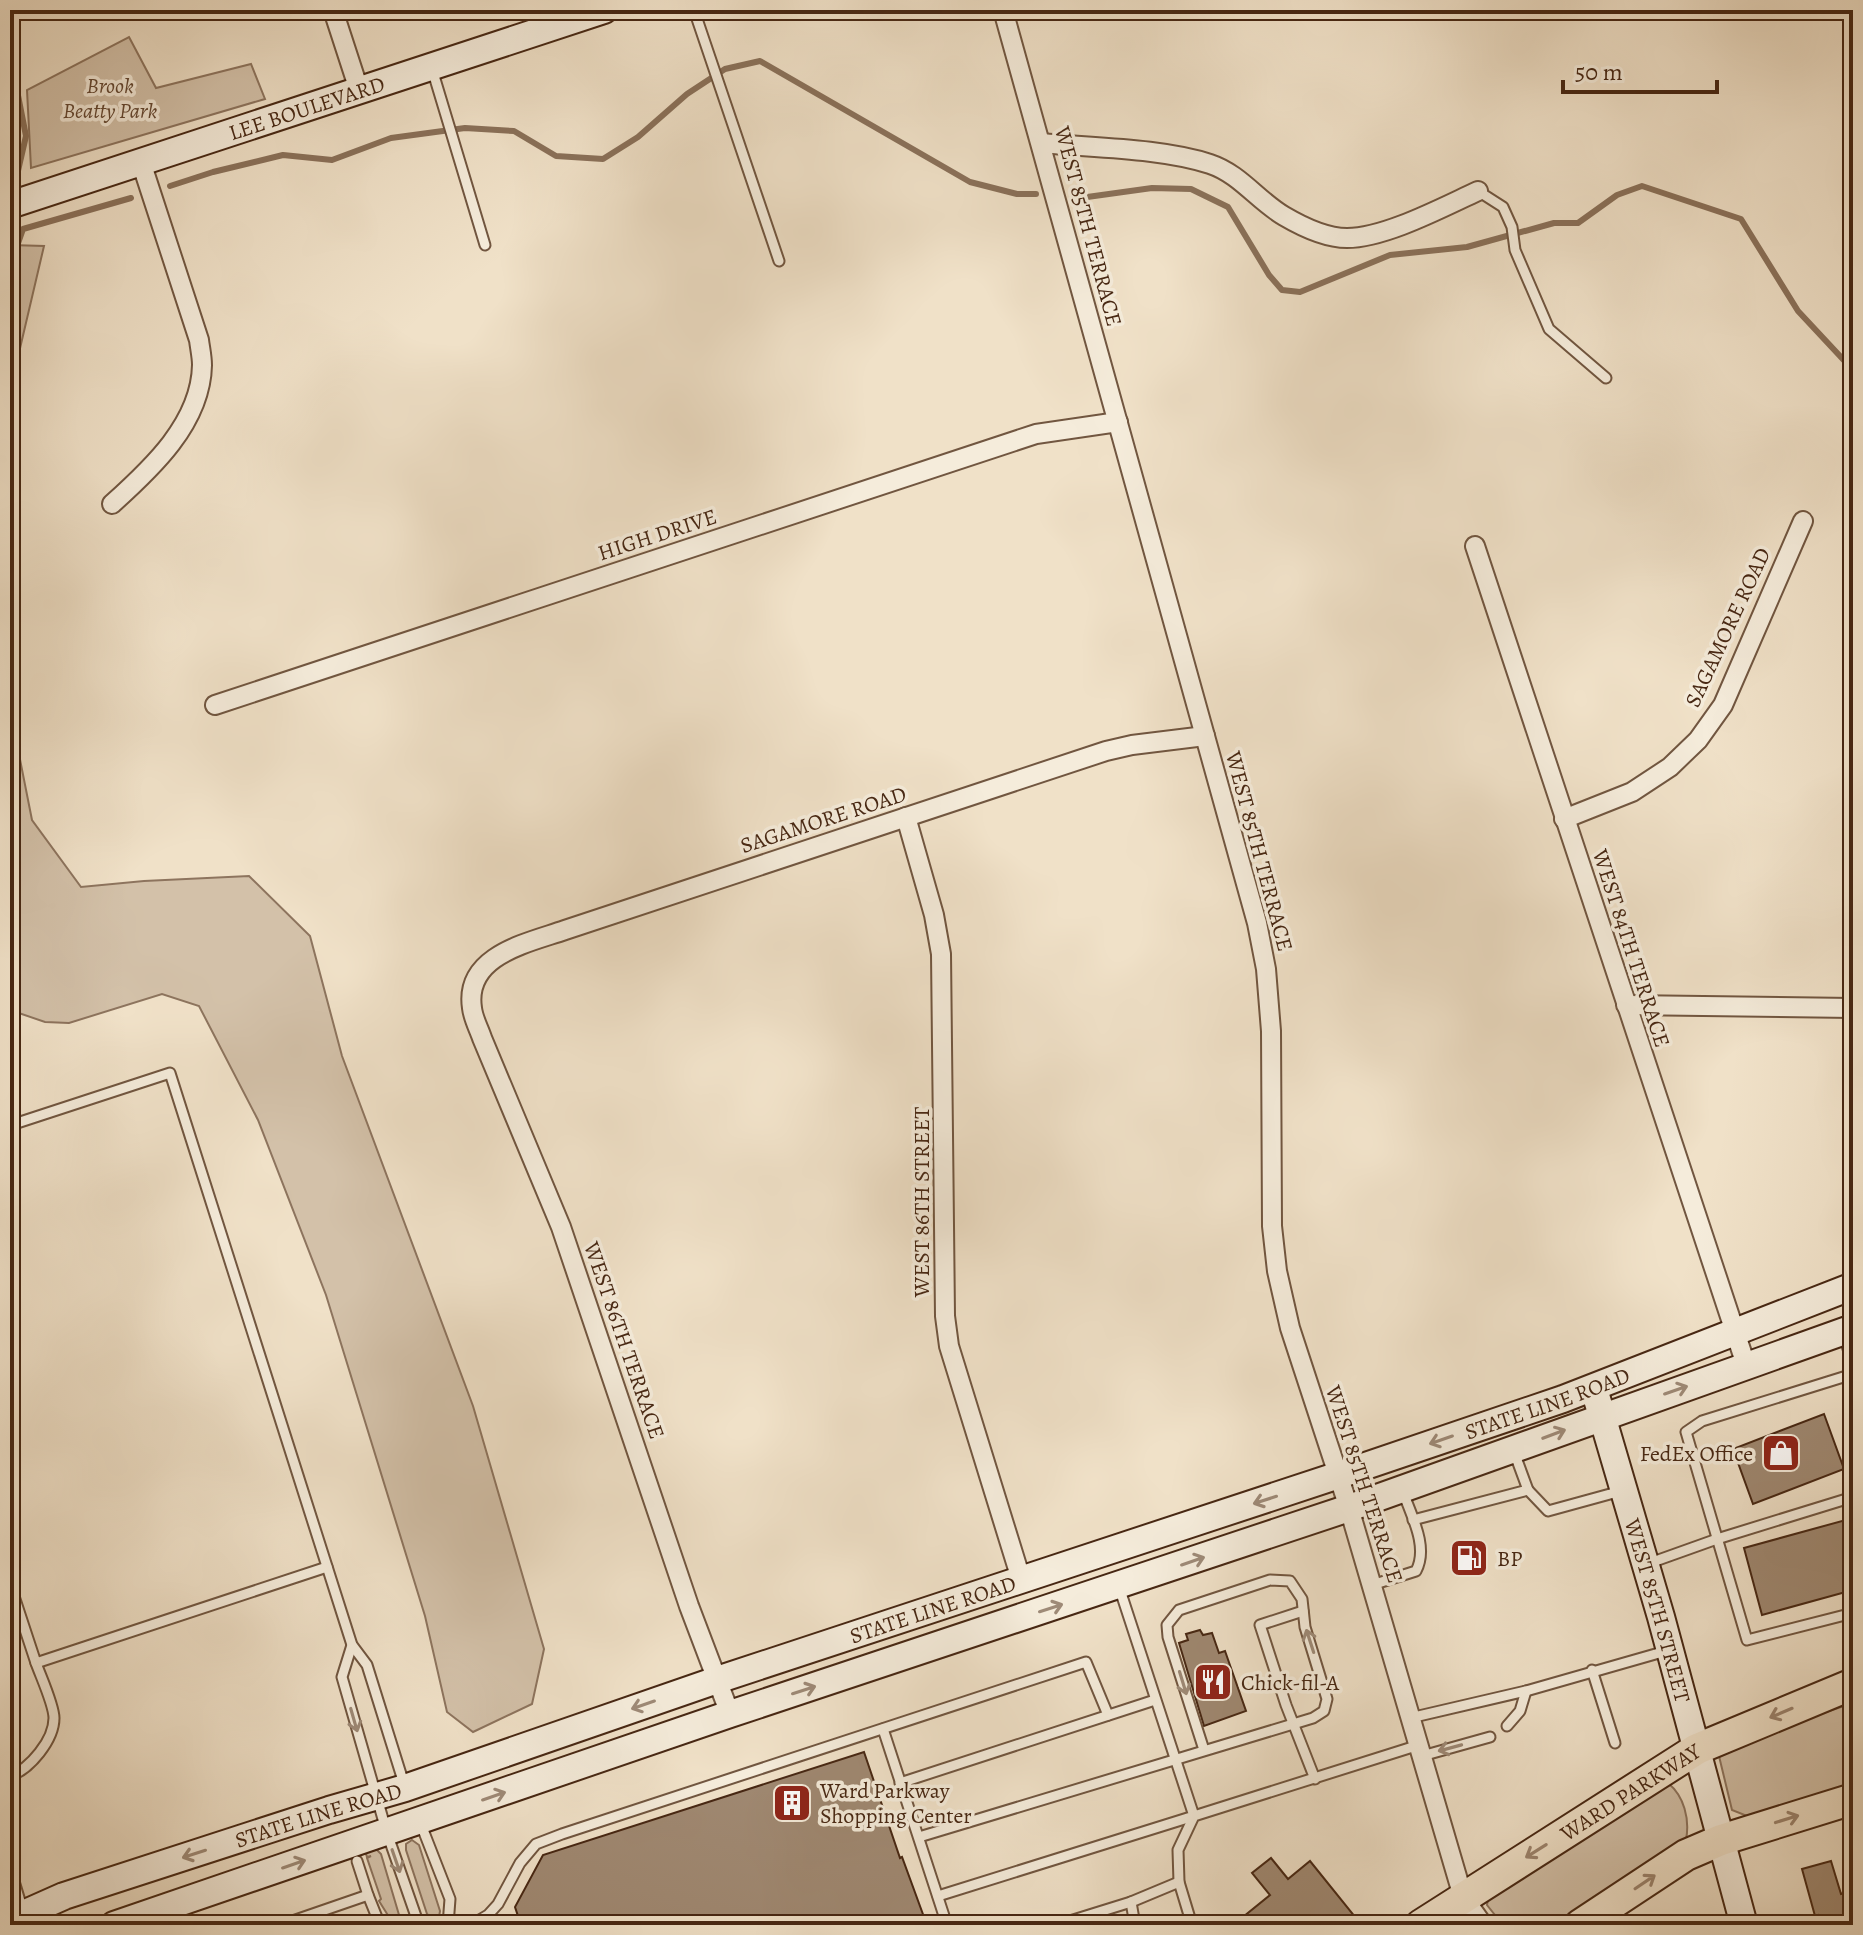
<svg xmlns="http://www.w3.org/2000/svg" width="1863" height="1935" font-family="Alegreya,serif">
<style>
.green{fill:#d3c1a9;stroke:#8d745e;stroke-width:2}
.lines{fill:none;stroke-linecap:round;stroke-linejoin:round}
.stream{stroke:#8a715a;stroke-width:6}
.building{fill:#9f8871;stroke:#472713;stroke-width:2}
.lane-casing{stroke:#715640;stroke-width:13}
.street-casing{stroke:#715640;stroke-width:22}
.secondary-casing{stroke:#472713;stroke-width:30}
.primary-casing{stroke:#472713;stroke-width:34}
.lane{stroke:#f5ecdb;stroke-width:9}
.street{stroke:#f5ecdb;stroke-width:18}
.secondary{stroke:#f5ecdb;stroke-width:26}
.primary{stroke:#f0e1c8;stroke-width:30}
.oneway{stroke:#9e8a77}
.oneway2{stroke:#9c846e}
.labels{text-anchor:middle;stroke-width:7;stroke-linejoin:round;paint-order:stroke}
.park-label{font-size:22px;font-style:italic;fill:#634631;stroke:#f5ecdb}
.street-label{font-size:22px;fill:#472713;stroke:#f5ecdb}
.poi-label{font-size:22px;fill:#472713;stroke:#f5ecdb;text-anchor:start}
</style>
<rect width="100%" height="100%" fill="#f0e1c8"/>
<filter id="stains"><feTurbulence type="fractalNoise" baseFrequency=".0025" numOctaves="4"/><feColorMatrix values="0 0 0 0 .2 0 0 0 0 .09 0 0 0 0 .02 0 0 0 .5 -.17"/></filter>
<radialGradient id="worn" r=".72"><stop offset=".6" stop-color="#630" stop-opacity="0"/><stop offset="1" stop-color="#630" stop-opacity=".3"/></radialGradient>
<g class="green">
<polygon points="129,37 156,88 251,64 265,99 31,168 27,90"/>
<polygon points="10,245 44,246 10,391"/>
<polygon points="10,709 32,820 81,887 144,881 249,876 310,936 342,1056 473,1406 544,1649 532,1704 473,1732 447,1712 425,1616 326,1295 258,1120 199,1006 162,994 69,1023 45,1022 10,1010"/>
<polygon points="1853,1703 1853,1784 1747,1816 1732,1810 1719,1756 1802,1720"/>
<path d="M1668,1783C1684,1796 1690,1819 1686,1840L1555,1925H1503L1487,1905L1489,1894Z"/>
<polygon points="412,1840 419,1845 440,1911 439,1917 434,1919 427,1914 406,1850 406,1844"/>
<polygon points="376,1849 381,1854 402,1925 394,1925 379,1901 381,1899 367,1858 371,1856 367,1857 365,1851"/>
</g>
<g class="lines">
<g class="stream">
<polyline points="10,72 15,80 26,136 17,175"/>
<polyline points="170,186 213,172 283,155 332,160 391,138 465,128 514,131 556,156 603,159 638,137 687,94 725,69 760,61 970,182 1017,194 1036,194"/>
<polyline points="1080,198 1152,188 1191,189 1228,207 1269,275 1282,290 1300,292 1390,255 1467,247 1554,223 1578,223 1617,195 1642,186 1741,219 1798,311 1853,370"/>
<polyline points="10,266 23,229 131,198"/>
</g>
</g>
<g class="building">
<polygon points="1824,1414 1844,1469 1753,1504 1733,1449"/>
<polygon points="1853,1518 1853,1590 1762,1615 1744,1548"/>
<polygon points="1200,1630 1203,1635 1212,1633 1219,1653 1225,1651 1246,1711 1204,1726 1179,1643 1188,1640 1186,1634"/>
<polygon points="864,1752 900,1858 902,1857 924,1917 927,1916 930,1925 521,1925 515,1907 543,1855"/>
<polygon points="1271,1858 1288,1879 1310,1861 1356,1918 1347,1925 1249,1925 1243,1917 1270,1895 1252,1873"/>
<polygon points="1831,1861 1841,1894 1853,1891 1853,1915 1821,1924 1818,1915 1815,1916 1802,1869"/>
</g>
<g class="lines">
<defs>
<g id="lane">
<polyline points="694,10 779,261"/>
<polyline points="432,69 485,245"/>
<polyline points="1478,191 1503,207 1512,227 1515,250 1549,329 1606,378"/>
<polyline points="10,1128 11,1125 170,1073 352,1645 367,1665 405,1787"/>
<polyline points="1844,1335 1853,1366"/>
<polyline points="1853,1374 1702,1421 1686,1432 1747,1640 1853,1613"/>
<polyline points="1528,1490 1548,1511 1621,1491"/>
<polyline points="1413,1520 1528,1490 1514,1452"/>
<polyline points="1647,1564 1717,1539 1853,1497"/>
<polyline points="10,1584 36,1663 327,1567"/>
<path d="M1372,1585L1416,1571C1429,1547 1411,1515 1403,1492"/>
<polyline points="1303,1611 1260,1625 1286,1705 1315,1779"/>
<polyline points="352,1645 342,1677 387,1833 419,1925"/>
<polyline points="1592,1670 1615,1743"/>
<polyline points="1410,1718 1526,1691 1666,1651"/>
<polyline points="1507,1726 1520,1711 1526,1691"/>
<polyline points="883,1729 947,1925"/>
<polyline points="1422,1756 1490,1737"/>
<path d="M10,1776C30,1769 54,1740 54,1718C54,1705 41,1677 36,1663"/>
<polyline points="900,1783 1155,1700"/>
<polyline points="420,1822 450,1899 448,1925"/>
<polyline points="919,1837 1313,1718 1324,1711 1327,1699 1305,1627 1302,1599 1290,1581 1270,1580 1179,1610 1167,1625 1168,1637 1204,1750"/>
<polyline points="357,1861 368,1895"/>
<polyline points="10,1868 23,1911"/>
<polyline points="938,1896 1194,1816 1119,1587"/>
<polyline points="1131,1902 1135,1925"/>
<polyline points="281,1925 368,1895 380,1925"/>
<polyline points="471,1925 488,1915 498,1904 520,1863 536,1844 562,1834 1086,1662 1108,1715"/>
<polyline points="1057,1925 1131,1902 1179,1882"/>
<polyline points="1192,1925 1179,1882 1178,1850 1194,1816 1419,1745"/>
</g>
<g id="street">
<polyline points="333,10 359,90"/>
<polyline points="1003,10 1257,923 1266,969 1271,1031 1272,1226 1277,1271 1290,1328 1349,1508 1463,1897 1483,1925"/>
<path d="M1041,143C1092,148 1161,148 1210,164C1240,174 1257,200 1284,216C1301,226 1326,238 1347,238C1385,238 1443,207 1478,191"/>
<path d="M112,504C151,469 201,423 202,365C202,357 200,348 199,340L141,162"/>
<polyline points="1475,546 1746,1365"/>
<polyline points="215,705 1036,434 1118,422"/>
<polyline points="906,817 934,915 941,954 945,1316 949,1346 1021,1579"/>
<polyline points="1564,819 1632,792 1670,767 1698,740 1723,705 1803,521"/>
<polyline points="1626,1005 1853,1008"/>
<path d="M730,1714L689,1606L561,1227L482,1038C479,1029 473,1018 472,1008C464,955 528,943 565,930L1106,751L1132,745L1205,736"/>
</g>
<g id="secondary">
<path id="s1" d="M10,205L604,10"/>
<path id="s2" d="M1597,1399L1661,1617L1744,1925"/>
<path id="s3" d="M10,1920L64,1896L329,1810L405,1788L717,1680L1339,1475L1563,1399L1853,1286"/>
<polyline points="114,1925 730,1714 1349,1508 1853,1328"/>
</g>
<g id="primary">
<path id="s4" d="M1421,1925L1697,1749L1853,1684"/>
<polyline points="1580,1925 1686,1855 1721,1840 1853,1799"/>
</g>
</defs>
<use href="#lane" class="lane-casing"/>
<use href="#street" class="street-casing"/>
<use href="#secondary" class="secondary-casing"/>
<use href="#primary" class="primary-casing"/>
<use href="#lane" class="lane"/>
<use href="#street" class="street"/>
<use href="#secondary" class="secondary"/>
<use href="#primary" class="primary"/>
</g>
<defs><path id="oneway-shaft" d="M-6 0H5M1.5-3L5.5 0L1.5 3" fill="none" stroke-width="1.6" stroke-linecap="round" stroke-linejoin="round" transform="scale(2)"/></defs>
<g class="oneway">
<use href="#oneway-shaft" transform="translate(1676 1390) rotate(-19)"/>
<use href="#oneway-shaft" transform="translate(1554 1434) rotate(-21)"/>
<use href="#oneway-shaft" transform="translate(1441 1440) rotate(161)"/>
<use href="#oneway-shaft" transform="translate(1265 1500) rotate(162)"/>
<use href="#oneway-shaft" transform="translate(1193 1561) rotate(-19)"/>
<use href="#oneway-shaft" transform="translate(1051 1608) rotate(-18)"/>
<use href="#oneway-shaft" transform="translate(1310 1641) rotate(-108)"/>
<use href="#oneway-shaft" transform="translate(1183 1683) rotate(73)"/>
<use href="#oneway-shaft" transform="translate(804 1690) rotate(-18)"/>
<use href="#oneway-shaft" transform="translate(643 1705) rotate(161)"/>
<use href="#oneway-shaft" transform="translate(354 1720) rotate(74)"/>
<use href="#oneway-shaft" transform="translate(1450 1748) rotate(165)"/>
<use href="#oneway-shaft" transform="translate(494 1796) rotate(-19)"/>
<use href="#oneway-shaft" transform="translate(194 1854) rotate(162)"/>
<use href="#oneway-shaft" transform="translate(396 1861) rotate(71)"/>
<use href="#oneway-shaft" transform="translate(294 1864) rotate(-19)"/>
</g>
<g class="oneway2">
<use href="#oneway-shaft" transform="translate(1781 1713) rotate(157)"/>
<use href="#oneway-shaft" transform="translate(1787 1819) rotate(-17)"/>
<use href="#oneway-shaft" transform="translate(1536 1851) rotate(148)"/>
<use href="#oneway-shaft" transform="translate(1645 1882) rotate(-34)"/>
</g>
<defs>
<symbol id="shop-square" viewBox="-11 -11 22 22"><rect x="-9" y="-9" width="18" height="18" rx="4" fill="#8f2418" stroke="#f5ecdb"/><path d="M-5-2.5h2.3a2.7 3.5 0 0 1 5.4 0H5L5.5 6h-11ZM-1.5-2.5h3a1.5 2.3 0 0 0-3 0Z" fill="#fff"/></symbol>
<symbol id="fuel-square" viewBox="-11 -11 22 22"><rect x="-9" y="-9" width="18" height="18" rx="4" fill="#8f2418" stroke="#f5ecdb"/><path d="M-5.5-6h7V0h2V4h1.3V-2.5L3-4.5l.8-.8L6-3V5H2.5V1h-1V6h-7ZM-4.2-4.7v3.2H.2V-4.7Z" fill="#fff"/></symbol>
<symbol id="restaurant-square" viewBox="-11 -11 22 22"><rect x="-9" y="-9" width="18" height="18" rx="4" fill="#8f2418" stroke="#f5ecdb"/><path d="M-5-6h1v4h1v-4h1v4h1v-4h1v5L-1.5 .5V6h-2V.5L-5-1ZM5-6V6H3V1.5H1.5Q1.5-4 5-6Z" fill="#fff"/></symbol>
<symbol id="building-square" viewBox="-11 -11 22 22"><rect x="-9" y="-9" width="18" height="18" rx="4" fill="#8f2418" stroke="#f5ecdb"/><path d="M-4-6H4V6H1V3H-1V6H-4ZM-2.5-4.3h1.7v1.8h-1.7ZM.8-4.3h1.7v1.8H.8ZM-2.5-1h1.7V.8h-1.7ZM.8-1h1.7V.8H.8Z" fill="#fff"/></symbol>
</defs>
<g fill-rule="evenodd">
<use href="#shop-square" x="1759" y="1431" width="44" height="44"/>
<use href="#fuel-square" x="1447" y="1536" width="44" height="44"/>
<use href="#restaurant-square" x="1191" y="1660" width="44" height="44"/>
<use href="#building-square" x="770" y="1781" width="44" height="44"/>
</g>
<g class="labels">
<g class="park-label">
<text x="110" y="93">Brook<tspan x="110" dy="25">Beatty Park</tspan></text>
</g>
<g class="street-label">
<text dy="8" stroke="none"><textPath href="#s1" startOffset="312">LEE BOULEVARD</textPath></text>
<text transform="translate(1089 226) rotate(75)" y="8">WEST 85TH TERRACE</text>
<text transform="translate(657 534) rotate(-18)" y="8">HIGH DRIVE</text>
<text transform="translate(1727 627) rotate(-65)" y="8">SAGAMORE ROAD</text>
<text transform="translate(823 819) rotate(-18)" y="8">SAGAMORE ROAD</text>
<text transform="translate(1260 851) rotate(75)" y="8">WEST 85TH TERRACE</text>
<text transform="translate(1632 948) rotate(72)" y="8">WEST 84TH TERRACE</text>
<text transform="translate(921 1202) rotate(-90)" y="8">WEST 86TH STREET</text>
<text transform="translate(625 1340) rotate(71)" y="8">WEST 86TH TERRACE</text>
<text dy="8" stroke="none"><textPath href="#s3" startOffset="1622">STATE LINE ROAD</textPath></text>
<text transform="translate(1365 1484) rotate(72)" y="8">WEST 85TH TERRACE</text>
<text dy="8" stroke="none"><textPath href="#s3" startOffset="974">STATE LINE ROAD</textPath></text>
<text dy="8" stroke="none"><textPath href="#s2" startOffset="220">WEST 85TH STREET</textPath></text>
<text dy="8" stroke="none"><textPath href="#s4" startOffset="248">WARD PARKWAY</textPath></text>
<text dy="8" stroke="none"><textPath href="#s3" startOffset="326">STATE LINE ROAD</textPath></text>
</g>
<g class="poi-label">
<text x="1753" y="1461" text-anchor="end">FedEx Office</text>
<text x="1497" y="1566">BP</text>
<text x="1241" y="1690">Chick-fil-A</text>
<text x="820" y="1798">Ward Parkway<tspan x="820" dy="25">Shopping Center</tspan></text>
</g>
</g>
<rect width="1863" height="1935" fill="none" stroke="#f0e1c8" stroke-width="40"/>
<rect x="12" y="12" width="1839" height="1911" fill="none" stroke="#472713" stroke-width="4"/>
<rect x="20" y="20" width="1823" height="1895" fill="none" stroke="#472713" stroke-width="2"/>
<path d="M1563 80v12h154v-12" fill="none" stroke="#472713" stroke-width="4"/>
<text x="1575" y="80" font-size="24" fill="#472713" stroke="#f5ecdb" stroke-width="6" paint-order="stroke">50 m</text>
<rect width="100%" height="100%" filter="url(#stains)"/>
<rect width="100%" height="100%" fill="url(#worn)"/>
</svg>
